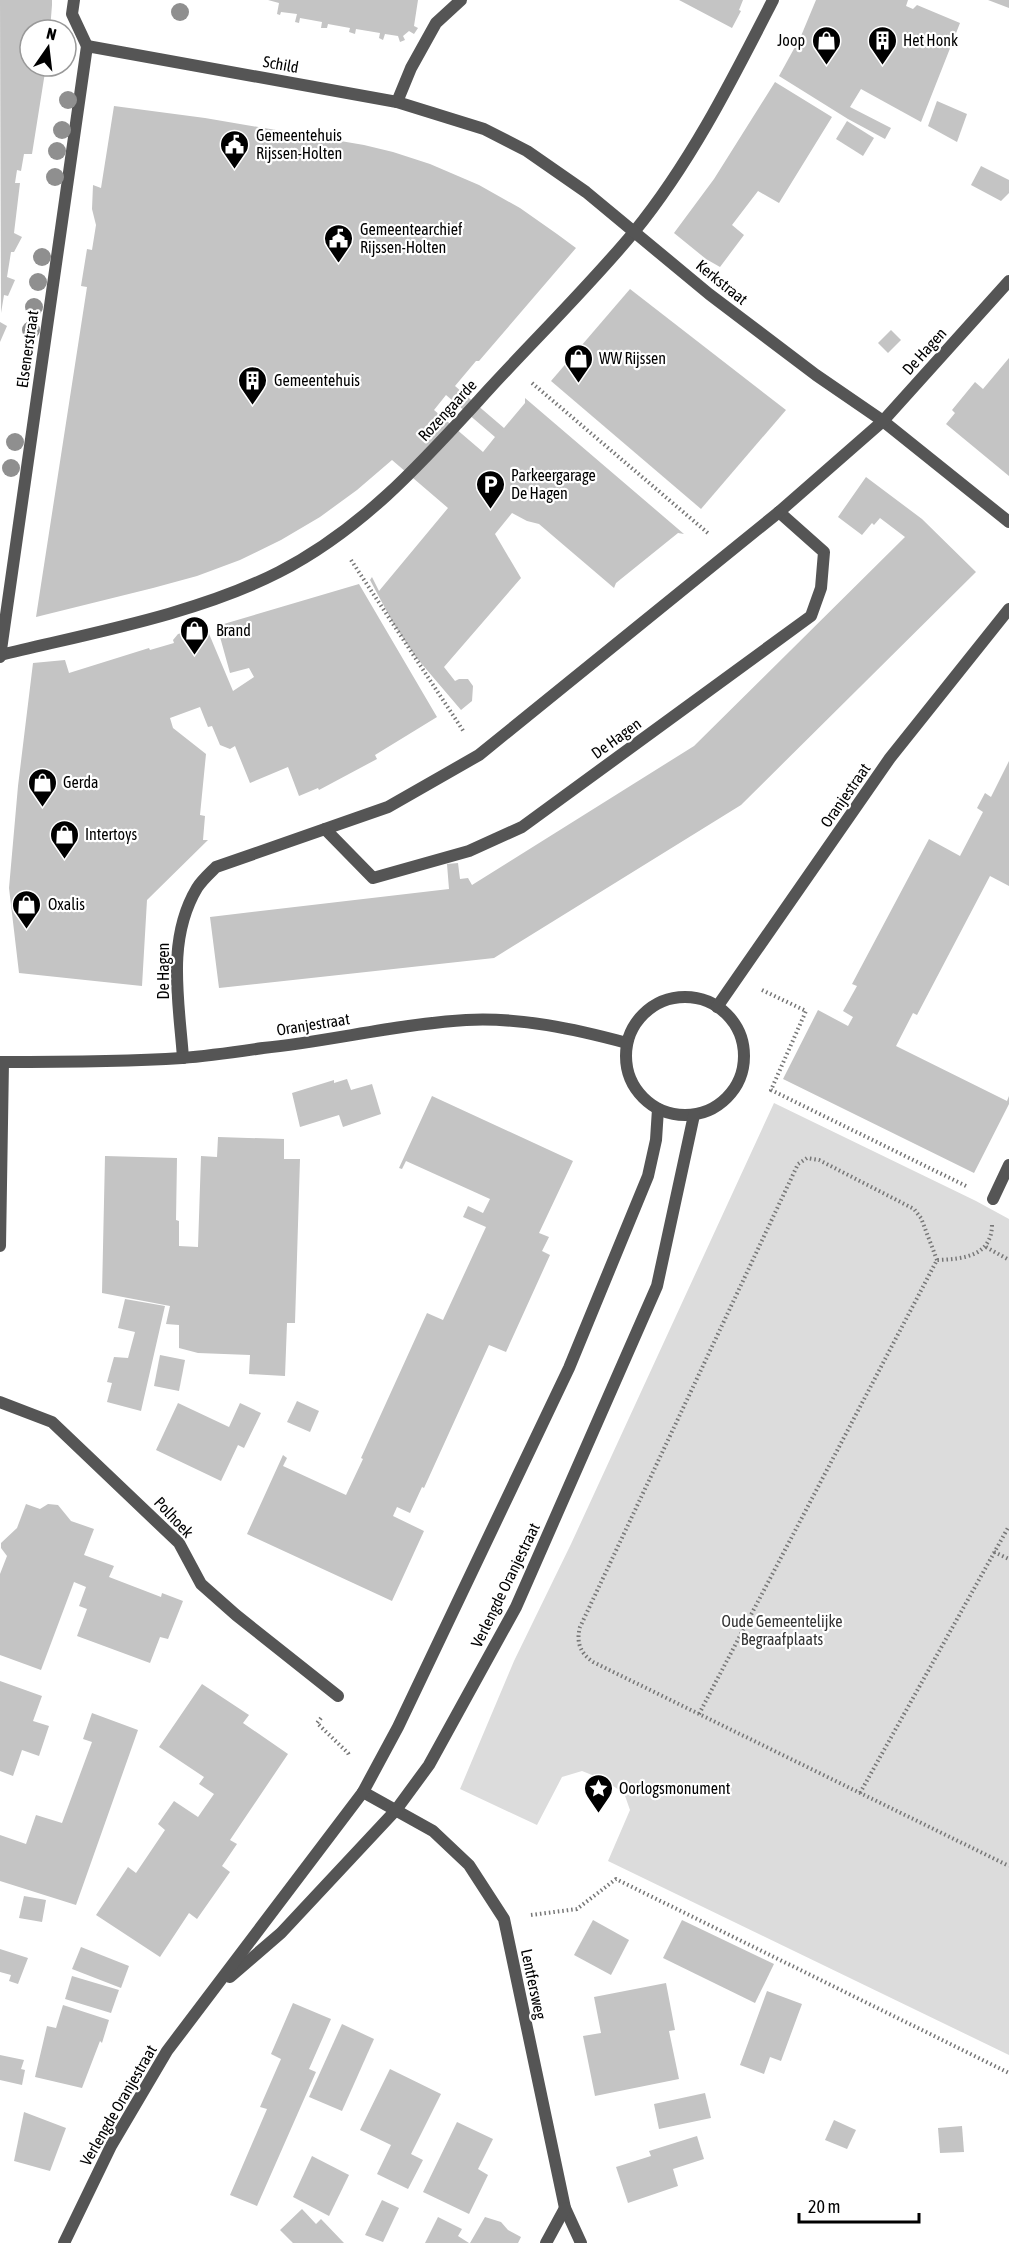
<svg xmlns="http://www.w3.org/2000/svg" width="1009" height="2243" font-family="'Asap Condensed',sans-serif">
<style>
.green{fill:#dcdcdc}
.building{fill:#c4c4c4;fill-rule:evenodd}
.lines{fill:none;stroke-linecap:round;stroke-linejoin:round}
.path{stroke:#777;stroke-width:4;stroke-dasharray:1.5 3;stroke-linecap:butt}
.pedestrian{stroke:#555;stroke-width:12}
.minor{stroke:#555;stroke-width:12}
.tertiary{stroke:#555;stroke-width:12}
.tree{fill:#8f8f8f}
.labels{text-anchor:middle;stroke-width:4.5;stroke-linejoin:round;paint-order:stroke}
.poi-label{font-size:16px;fill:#000;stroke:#fff;text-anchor:start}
.street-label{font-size:16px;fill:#000;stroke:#fff}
.park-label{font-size:16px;fill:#333;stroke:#fff}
</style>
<rect width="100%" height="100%" fill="#fff"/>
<polygon class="green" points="774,1103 976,1201 1009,1219 1009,2055 608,1861 630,1810 624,1793 602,1779 582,1771 562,1777 537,1825 460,1789 514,1661 571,1544"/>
<g class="building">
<polygon points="0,0 52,0 52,5 50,30 30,30 30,66 46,66 32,154 24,154 21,171 17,170 15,183 20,183 14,233 22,237 14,252 11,252 7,277 15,280 8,296 4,295 1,313"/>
<polygon points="268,0 418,0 414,26 418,28 414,34 409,31 403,36 405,40 400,42 398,36 385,34 383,40 379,38 380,33 356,29 355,34 349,32 350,28 328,24 327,28 321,28 322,22 300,18 299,23 295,22 297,14 281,12 280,15 277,14 279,3"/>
<polygon points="679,0 743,0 739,10 741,11 732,28"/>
<polygon points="816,0 908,0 906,6 913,9 917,5 960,23 921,122 861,89 850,107 891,128 885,139 848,119 779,76 801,36"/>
<polygon points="988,0 1009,0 1009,8"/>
<polygon points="775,82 832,117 779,203 758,191 732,225 744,235 720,267 706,259 674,233 714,179"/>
<polygon points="937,101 967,114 957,142 928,126"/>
<path d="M114,106L205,118L364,145L393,152L430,164L479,185L520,208L557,234L576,248L479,361H476L455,386L504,428L525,403V398L684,534L678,533L616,583L614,588L539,524L527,521L512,513L495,534L521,578L444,667L455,681L459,679H468L473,686L472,701L461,710L415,656L393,623L370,580L372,577L379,591L448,508L392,460L357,490L320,517L281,540L240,560L197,576L153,588L36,617L87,287L81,286L87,249L92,250L96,225L92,209L93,185L101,188ZM446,395L495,437L483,452L434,410Z"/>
<polygon points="847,121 874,138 863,156 836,139"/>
<polygon points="981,166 1009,180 1009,193 1001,201 971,185"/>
<polygon points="630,289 786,410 701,509 551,381"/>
<polygon points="0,322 7,326 0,342"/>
<polygon points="891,330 901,340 888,353 878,343"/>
<polygon points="1009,358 1009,476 946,424 955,413 952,410 975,382 983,389"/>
<polygon points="866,477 922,519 976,572 741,805 494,958 219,988 210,917 449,889 447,864 458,863 460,879 468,878 472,885 694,746 905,537 880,518 874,525 872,523 862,535 838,517"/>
<polygon points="359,584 437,717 375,755 377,759 319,790 318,788 299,796 288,767 250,783 235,746 230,749 220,745 212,726 208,727 200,707 170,718 173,728 206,754 200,815 205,816 203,840 208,840 147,900 142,986 19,973 9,888 18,786 33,663 65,660 69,673 149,648 150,650 174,643 173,640 178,634 198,628 207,629 233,691 254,677 249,668 230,673 217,626"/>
<polygon points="1009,761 1009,886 990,876 917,1015 913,1013 896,1046 1007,1101 1009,1096 1009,1104 974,1173 783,1079 818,1010 848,1026 853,1017 843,1011 857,986 852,984 929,839 960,856 983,812 977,808 985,793 991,797"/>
<polygon points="347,1079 351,1090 372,1084 381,1114 343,1127 339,1115 300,1127 292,1093 334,1080 334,1083"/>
<polygon points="432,1096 573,1161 539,1233 549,1237 542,1251 550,1255 506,1352 489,1345 424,1488 422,1487 410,1513 397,1507 393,1516 424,1531 392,1601 247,1534 283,1455 287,1458 283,1466 346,1495 363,1459 361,1458 427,1313 443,1320 486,1227 463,1217 468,1206 483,1213 490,1199 406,1161 402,1169 399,1168"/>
<polygon points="218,1137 284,1139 284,1159 300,1159 295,1323 287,1323 285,1376 249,1374 250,1355 198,1353 179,1348 179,1325 166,1324 170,1306 102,1293 105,1156 177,1158 176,1220 179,1221 179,1246 198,1247 201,1156 217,1157"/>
<polygon points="125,1299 165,1306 141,1411 107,1402 112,1383 107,1382 114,1357 128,1358 135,1332 118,1328"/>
<polygon points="160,1355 185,1360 179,1391 154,1386"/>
<polygon points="297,1401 319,1411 310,1432 287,1422"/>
<polygon points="178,1403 229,1427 240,1403 261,1413 244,1448 238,1445 221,1481 156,1450"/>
<polygon points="26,1504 40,1509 48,1504 58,1505 71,1521 94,1529 84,1555 114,1566 109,1577 161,1597 162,1593 183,1601 168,1639 160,1637 150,1663 77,1636 87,1609 79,1606 86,1587 74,1582 41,1670 0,1655 0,1574 7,1556 1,1548 1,1543 17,1528"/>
<polygon points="0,1681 42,1696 33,1721 49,1726 39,1756 22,1750 13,1776 0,1771"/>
<polygon points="202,1684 249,1715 243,1723 288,1754 230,1840 237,1844 222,1866 230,1872 197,1919 189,1913 160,1957 96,1915 128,1867 136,1873 165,1830 158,1824 174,1801 198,1817 214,1794 199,1784 204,1777 159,1747"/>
<polygon points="92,1713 138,1730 76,1905 0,1881 0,1835 26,1844 36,1815 62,1823 92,1742 83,1739"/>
<polygon points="24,1896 46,1900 42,1922 19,1918"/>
<polygon points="593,1920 629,1940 611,1975 574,1955"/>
<polygon points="682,1920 774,1964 755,2003 663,1958"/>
<polygon points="81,1947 129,1966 121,1988 72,1969"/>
<polygon points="0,1949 28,1958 18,1984 9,1981 11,1975 0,1972"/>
<polygon points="72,1976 119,1990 111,2013 65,1999"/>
<polygon points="666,1983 675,2030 669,2031 679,2079 595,2096 583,2036 601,2033 594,1997"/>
<polygon points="767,1991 802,2004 781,2061 770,2057 764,2074 740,2065"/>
<polygon points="293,2003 331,2019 309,2069 316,2072 257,2206 230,2195 267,2109 260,2107 281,2059 271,2054"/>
<polygon points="63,2005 109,2020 102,2043 100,2041 82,2088 35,2077 47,2026 56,2028"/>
<polygon points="342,2024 374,2039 342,2111 309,2097"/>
<polygon points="0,2055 24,2060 21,2069 25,2070 22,2085 0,2080"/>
<polygon points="390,2069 441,2094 411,2154 423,2160 408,2189 377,2174 391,2145 360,2130"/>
<polygon points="705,2093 711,2118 659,2129 654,2104"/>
<polygon points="24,2112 66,2128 50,2171 14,2161"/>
<polygon points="834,2120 856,2130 847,2149 825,2140"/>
<polygon points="457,2122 493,2139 478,2169 488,2175 469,2214 423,2192"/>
<polygon points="962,2126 964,2152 940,2153 938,2128"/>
<polygon points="697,2136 704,2159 673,2169 678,2186 628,2203 616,2167 651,2156 649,2151"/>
<polygon points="312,2156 349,2175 329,2216 293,2197"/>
<polygon points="382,2200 399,2208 383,2242 365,2235"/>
<polygon points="302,2209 316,2224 321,2219 344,2243 293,2243 280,2230"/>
<polygon points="438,2217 462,2229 458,2236 469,2243 425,2243"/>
<polygon points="485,2217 501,2222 508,2230 521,2237 518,2243 470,2243"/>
</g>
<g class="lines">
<g class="path">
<polyline points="532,383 709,534"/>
<polyline points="351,560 464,732"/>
<polyline points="762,990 806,1011 771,1090 968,1187"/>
<polyline points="986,1247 1009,1260"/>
<path d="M937,1260L921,1218L914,1209L819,1160L807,1158L798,1164L580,1627C576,1642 580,1653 593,1662L1009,1866"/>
<polyline points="994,1552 1009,1559"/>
<path d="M699,1714L937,1260C964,1259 992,1256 992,1224"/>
<polyline points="321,1718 317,1723 348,1753 350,1757"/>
<polyline points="860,1793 1009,1526"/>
<polyline points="531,1915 577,1909 616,1879 1009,2073"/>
</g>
<g class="pedestrian">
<polyline points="74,0 72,14 87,46"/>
<polyline points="397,102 411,68 436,23 461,0"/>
</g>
<g class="minor">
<path d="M0,655C91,633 197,614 279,572C365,528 426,458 490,388C538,336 589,286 634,232C691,162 732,80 773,0"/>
<polyline points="0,657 87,46 397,102 484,129 527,151 586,192 709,294 816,375 883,421 1009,522"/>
<polyline points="325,829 373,878 469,851 522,827 811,616 821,588 824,552 779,512"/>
<path d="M183,1058C179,1001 166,940 197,888C202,880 210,873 216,867L388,807L479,755L779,512L883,421L1009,281"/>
<polyline points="993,1199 1009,1165"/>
<polyline points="0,1246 3,1062"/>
<polyline points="0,1402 52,1422 179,1543 201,1584 236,1615 338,1696"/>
<polyline points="363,1792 433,1831 469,1865 504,1919 565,2208 581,2243"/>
<polyline points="546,2243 565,2208"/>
</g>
<g class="tertiary">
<circle cx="685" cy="1056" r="59"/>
<polyline points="717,1007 890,758 1009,609"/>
<path d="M0,1062C61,1062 121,1062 182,1058C209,1056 236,1052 263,1048C331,1041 398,1024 466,1020C520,1017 575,1029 627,1043"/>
<polyline points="230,1977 281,1933 396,1810 429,1765 516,1607 657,1286 694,1115"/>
<polyline points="64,2243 111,2146 167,2051 363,1792 398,1727 569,1368 648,1176 656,1140 658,1109"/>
</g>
</g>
<g class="tree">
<circle cx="180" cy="12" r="9"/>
<circle cx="68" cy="100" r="9"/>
<circle cx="62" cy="130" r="9"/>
<circle cx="57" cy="151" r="9"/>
<circle cx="55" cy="177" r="9"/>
<circle cx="42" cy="257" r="9"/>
<circle cx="38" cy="282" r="9"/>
<circle cx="34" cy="307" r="9"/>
<circle cx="31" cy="330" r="9"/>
<circle cx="15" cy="442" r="9"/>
<circle cx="11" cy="468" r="9"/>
</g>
<defs>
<symbol id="shop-pin" viewBox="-11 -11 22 30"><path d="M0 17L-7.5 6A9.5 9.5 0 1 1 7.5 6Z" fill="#000" stroke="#fff"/><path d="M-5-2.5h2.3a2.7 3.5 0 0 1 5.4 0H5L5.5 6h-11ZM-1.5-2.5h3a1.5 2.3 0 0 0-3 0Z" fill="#fff"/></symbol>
<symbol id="building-pin" viewBox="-11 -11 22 30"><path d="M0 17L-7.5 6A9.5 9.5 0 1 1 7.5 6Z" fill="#000" stroke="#fff"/><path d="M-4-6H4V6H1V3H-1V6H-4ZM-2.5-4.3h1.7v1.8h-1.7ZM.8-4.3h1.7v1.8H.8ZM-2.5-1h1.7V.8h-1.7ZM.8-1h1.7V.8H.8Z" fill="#fff"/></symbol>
<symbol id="civic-pin" viewBox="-11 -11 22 30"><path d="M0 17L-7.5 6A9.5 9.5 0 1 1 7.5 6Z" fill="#000" stroke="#fff"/><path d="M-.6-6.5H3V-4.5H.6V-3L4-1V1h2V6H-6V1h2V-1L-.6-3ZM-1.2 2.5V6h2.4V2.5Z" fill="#fff"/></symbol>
<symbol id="parking-pin" viewBox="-11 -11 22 30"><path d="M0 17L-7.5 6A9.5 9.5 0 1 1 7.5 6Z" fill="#000" stroke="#fff"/><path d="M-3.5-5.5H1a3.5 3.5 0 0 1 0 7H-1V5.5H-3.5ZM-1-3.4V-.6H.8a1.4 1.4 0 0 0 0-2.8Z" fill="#fff"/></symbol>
<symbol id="sight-pin" viewBox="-11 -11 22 30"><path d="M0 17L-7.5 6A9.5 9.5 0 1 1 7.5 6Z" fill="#000" stroke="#fff"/><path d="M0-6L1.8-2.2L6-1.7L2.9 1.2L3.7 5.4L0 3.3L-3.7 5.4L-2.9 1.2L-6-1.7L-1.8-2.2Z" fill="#fff"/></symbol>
</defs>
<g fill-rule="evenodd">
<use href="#shop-pin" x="810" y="24" width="33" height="45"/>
<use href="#building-pin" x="866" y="24" width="33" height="45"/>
<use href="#civic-pin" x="218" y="128" width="33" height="45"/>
<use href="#civic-pin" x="322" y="222" width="33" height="45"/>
<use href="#shop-pin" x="562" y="342" width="33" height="45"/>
<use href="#building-pin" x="236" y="364" width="33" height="45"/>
<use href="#parking-pin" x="474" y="468" width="33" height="45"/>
<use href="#shop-pin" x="178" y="614" width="33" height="45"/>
<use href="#shop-pin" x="26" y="766" width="33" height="45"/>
<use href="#shop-pin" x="48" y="818" width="33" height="45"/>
<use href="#shop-pin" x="10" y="888" width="33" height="45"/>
<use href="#sight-pin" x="582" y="1772" width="33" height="45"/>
</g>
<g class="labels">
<g class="poi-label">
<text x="805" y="46" text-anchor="end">Joop</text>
<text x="903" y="46">Het Honk</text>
<text x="256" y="141">Gemeentehuis<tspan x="256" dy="18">Rijssen-Holten</tspan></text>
<text x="360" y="235">Gemeentearchief<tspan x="360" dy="18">Rijssen-Holten</tspan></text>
<text x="599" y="364">WW Rijssen</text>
<text x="274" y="386">Gemeentehuis</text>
<text x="511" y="481">Parkeergarage<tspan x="511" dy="18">De Hagen</tspan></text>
<text x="216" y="636">Brand</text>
<text x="63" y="788">Gerda</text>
<text x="85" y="840">Intertoys</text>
<text x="48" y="910">Oxalis</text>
<text x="619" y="1794">Oorlogsmonument</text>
</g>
<g class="street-label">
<text transform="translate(281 64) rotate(10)" y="6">Schild</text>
<text transform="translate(722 282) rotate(39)" y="6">Kerkstraat</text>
<text transform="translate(27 349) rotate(-82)" y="6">Elsenerstraat</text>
<text transform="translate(924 351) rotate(-48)" y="6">De Hagen</text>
<text transform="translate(447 410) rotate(-47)" y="6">Rozengaarde</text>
<text transform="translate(616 738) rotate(-36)" y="6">De Hagen</text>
<text transform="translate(845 795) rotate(-55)" y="6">Oranjestraat</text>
<text transform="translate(163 971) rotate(-90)" y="6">De Hagen</text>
<text transform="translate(313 1024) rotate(-9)" y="6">Oranjestraat</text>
<text transform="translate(174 1517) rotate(47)" y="6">Polhoek</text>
<text transform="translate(505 1585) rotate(-64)" y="6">Verlengde Oranjestraat</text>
<text transform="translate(534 1984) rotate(78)" y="6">Lentfersweg</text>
<text transform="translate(118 2105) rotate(-60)" y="6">Verlengde Oranjestraat</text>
</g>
<g class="park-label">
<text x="782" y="1627">Oude Gemeentelijke<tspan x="782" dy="18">Begraafplaats</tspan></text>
</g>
</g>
<g transform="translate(48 48) rotate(14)"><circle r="28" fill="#ffffff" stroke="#999999" stroke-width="1.5"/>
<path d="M0-4.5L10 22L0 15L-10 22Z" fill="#000000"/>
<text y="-9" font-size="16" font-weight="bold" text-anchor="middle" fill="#000000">N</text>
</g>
<path d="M799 2213v9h120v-9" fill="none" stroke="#000000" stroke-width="3"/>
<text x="808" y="2213" font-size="18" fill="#000000" stroke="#ffffff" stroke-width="4.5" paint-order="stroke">20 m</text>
</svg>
